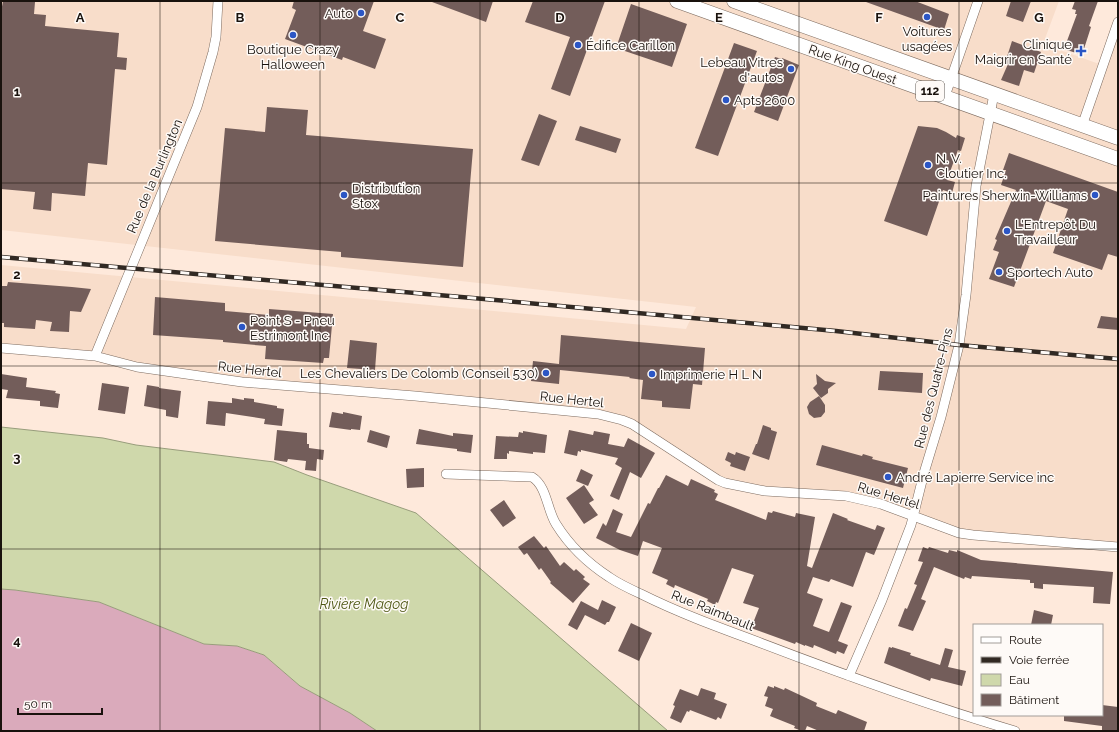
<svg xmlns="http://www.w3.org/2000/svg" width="1119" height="732" viewBox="0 0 1119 732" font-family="Raleway,sans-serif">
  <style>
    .built { fill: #f8ddca }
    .forest { fill: #daaabb }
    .water { fill: #cfd8ab; stroke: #989d7c }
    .building { fill: #735d5a }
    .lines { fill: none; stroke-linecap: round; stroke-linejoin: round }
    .minor-casing { stroke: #7e6c60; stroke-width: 10 }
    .primary-casing { stroke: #7e6c60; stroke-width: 15 }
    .minor { stroke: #fff; stroke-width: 9 }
    .primary { stroke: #fff; stroke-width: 14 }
    .rail-casing { stroke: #312923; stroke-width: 4.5 }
    .rail { stroke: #fefaf7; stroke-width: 3; stroke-dasharray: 9; stroke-linecap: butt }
    .grid { fill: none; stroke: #19120d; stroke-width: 1; stroke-opacity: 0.55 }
    .poi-dot { fill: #2b56c5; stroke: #fefaf7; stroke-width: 1.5 }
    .labels { text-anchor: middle; stroke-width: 3; stroke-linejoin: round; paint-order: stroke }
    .shield { fill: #fefaf7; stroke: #5e5853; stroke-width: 1 }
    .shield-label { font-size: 12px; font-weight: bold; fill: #19120d }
    .poi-label { font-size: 13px; fill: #19120d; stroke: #fefaf7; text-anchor: start }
    .street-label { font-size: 13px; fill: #19120d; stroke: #fefaf7 }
    .water-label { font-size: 14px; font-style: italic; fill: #4f5814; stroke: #fefaf7 }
    .grid-label { font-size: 13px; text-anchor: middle; font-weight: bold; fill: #19120d; stroke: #fefaf7; stroke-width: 3; stroke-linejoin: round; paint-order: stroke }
  </style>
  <rect width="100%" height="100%" fill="#fee9db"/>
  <path class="built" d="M1,1H973L977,3L978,1H1059L1043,44L1102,65L1118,22V547L973,535L881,504L726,483L622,420L242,382L117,362L1,348V265L686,329L696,307L1,230Z"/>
  <path class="forest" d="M1,589L15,590L99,602L204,644L237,646L264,655L300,686L350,713L377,731H1Z"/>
  <path class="water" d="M1,427L103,438L136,445L274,462L307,475L416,513L668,731H377L350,713L300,686L264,655L237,646L204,644L99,602L15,590L1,589Z"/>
  <path class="building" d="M3,1L35,2L34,14L46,15L45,26L119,33L117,57L127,58L126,70L115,69L107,165L88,163L85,196L52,193L51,211L33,209L35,192L1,189V12Z
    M294,1H374L363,31L386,39L375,69L343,57L342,60L285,39L296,10L292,8Z
    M432,1H493L486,22L432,2Z
    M533,1H605L570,96L551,89L570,37L525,22Z
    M866,1H915L949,14L944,30L866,2Z
    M1011,1H1031L1023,22L1006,16Z
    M1075,1H1098L1089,26L1091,27L1082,55L1064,49L1077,14H1075L1076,10L1072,9Z
    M631,4L687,24L672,67L616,48Z
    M1012,41L1041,52L1034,73L1024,70L1019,86L1001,80L1008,64L1005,63Z
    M734,43L757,51L718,156L695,148Z
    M775,57L782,59V58L799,65L778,121L754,112Z
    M267,107L308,110L306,135L473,149L463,267L341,257V252L215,241L225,128L265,132Z
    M539,114L557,121L539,166L521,160Z
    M580,126L621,139L616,153L575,140Z
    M918,126L937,128L946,132L956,138L957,135L965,138L961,151L958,150L947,180L955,182L952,193L943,190L927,236L884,221Z
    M1009,153L1118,192V257L1108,254L1102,270L1053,253L1068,209L1046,201L1014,287L989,279L999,252L993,250L997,240L995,239L1016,190L1001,185L1006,170H1003Z
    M8,282L72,287L91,289L81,312L70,311L69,332L50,331L52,322L36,320L35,329L4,327V323H1V286H7Z
    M155,297L225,303V311L269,315V309L333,314L329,358H324L323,363L265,359L266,346L223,342V340L153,335Z
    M1101,316L1118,318V330L1097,328Z
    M561,335L705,348L702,385L693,384L690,409L662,407V401L641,399L643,380L629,378L630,377L560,370L559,384L531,381L533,361L559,364Z
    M350,340L377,343L375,370L347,368Z
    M880,371L923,373L922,393L878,390Z
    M1,374L27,378L26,387L56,391L55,393L60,394L58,408L40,406V401L6,398L8,390L1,389Z
    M816,374L825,381L836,383L828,389V393L821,398L813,388L817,384Z
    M102,383L129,387L125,414L98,410Z
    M147,385L159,387V388L181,391L178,418L166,416V410L144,406Z
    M819,396L825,405V412L821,417L814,418L809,414L807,407L810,402Z
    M232,398L244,400V398L254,399V402L277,406V408L284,409L282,426L264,424L265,419L226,413L225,426L206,424L208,401L232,403Z
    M332,412L343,414V412L362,416L360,430L351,429V430L329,427Z
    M763,425L771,428V430L777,432L769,460L752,454L756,444H757Z
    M419,429L453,436V433L473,435L471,453L457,451V449L416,444Z
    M277,430L307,433V444H309V448L324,450L323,460L317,459L316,471L305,470L306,461L288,459L287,462L274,460Z
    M370,430L390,436L387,448L367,442Z
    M569,430L593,435L594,431L610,434L608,444L624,447L628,438L655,453L641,478L630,472L619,500L610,496L622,468L615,464L618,458L581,450V452L578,451L577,456L564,453Z
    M523,431L547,435L545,453L533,452V454L509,451V454L507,453V459H494L496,436L518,437L519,432L523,433Z
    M822,445L862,456L863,454L873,457L872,459L908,468L903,488L816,465Z
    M728,452L735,455L736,452L750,457L745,471L730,466L731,463L725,460Z
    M424,468V487L407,488L406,469Z
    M581,469L593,475L588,486L576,481Z
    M666,475L688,486L691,479L715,490L714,492L718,494L715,500L766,520L768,512L772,513L773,511L795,517L796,513L815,517L807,566L812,568L833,513L848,519L847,520L875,530L877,525L885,528L874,555L866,552L853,587L831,579L829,582L813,577L807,593L823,599L813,626L829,632L841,602L852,606L838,641L848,645L844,654L837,651L836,654L814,645L813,648L805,645V646L796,642L795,644L751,628L759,608L743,603L754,575L732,568L718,603L716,602L715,605L707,601L708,599L675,585L674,588L666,584L668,580L652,573L662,548L643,541L638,556L620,550L596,538L603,523L606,526L613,509L623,514L616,532L631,537L648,503L650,504L658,488H659Z
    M584,485L594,500L589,503L598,515L584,524L566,498Z
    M504,500L516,518L503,527L490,510Z
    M534,536L544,548L546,546L560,566L564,562L574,571L576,569L585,577L583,579L590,584L573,603L550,583L551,582L541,568L539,570L527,553L524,555L518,547Z
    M923,547L928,549L929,547L948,553L949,550L957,552V550L981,560L1113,572L1110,604L1093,603L1094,587L1043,584V589L1034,588V583H1030V580L972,576L971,579L965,577L964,579L934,567L921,599L926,601L913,631L898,626L905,608L907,609L917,585L914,584L923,562L918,561Z
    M602,600L616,607L609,622H607L605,625L585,615L577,630L568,625L581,601L598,610Z
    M1034,610L1053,615L1051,625H1031Z
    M631,623L652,633L639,661L618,651Z
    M889,647L892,648V647L911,653L910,655L940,665L945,648L953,650L948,667L966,671L962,686L931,678L930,681L884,663Z
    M768,686L774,688V686L784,690L785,688L817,703L816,706L836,714L838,710L867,722L864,731H819L807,726L805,731H802L794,728L795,726L770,716L773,709L765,706L768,697L764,696Z
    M701,688L716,693L714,699L727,704L721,719L718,717L716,720L690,710L689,712L687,711L681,723L670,718L675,706L673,705L680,689L698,696Z
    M1102,705L1118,707V731L1102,730V726L1064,721V715H1102Z"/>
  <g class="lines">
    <defs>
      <path id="minor" d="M945,96L978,1
        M1082,126L1118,22
        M1,348L95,356L137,367L242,382L415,396L598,414L622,420L632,424L718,480L725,483L765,491L846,496L881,504L959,533L973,535L1118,547
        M95,356L197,107L213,52L216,37L218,1
        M446,474L532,477C547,486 547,510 556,524C569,545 589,564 609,577C619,584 630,589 641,594C677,612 715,626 753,640C839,673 927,705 1015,731
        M849,676L882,600L911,525L924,473L941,417L959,345L966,295L976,186L994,94"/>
      <path id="primary" d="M677,1L1118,159
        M734,1L1118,138"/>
    </defs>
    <use href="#minor" class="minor-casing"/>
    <use href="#primary" class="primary-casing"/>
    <use href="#minor" class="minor"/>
    <use href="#primary" class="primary"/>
    <defs>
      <path id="rail" d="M1,257L484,299L836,331L959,345L1118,359"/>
    </defs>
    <use href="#rail" class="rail-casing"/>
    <use href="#rail" class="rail"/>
  </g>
  <path class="grid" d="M160,1V731M320,1V731M480,1V731M639,1V731M799,1V731M959,1V731M1,183H1118M1,366H1118M1,549H1118"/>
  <g class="poi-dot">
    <circle cx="361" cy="13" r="4"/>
    <circle cx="927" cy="17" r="4"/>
    <circle cx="293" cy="35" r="4"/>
    <circle cx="578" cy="45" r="4"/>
    <path d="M1079 45h4v4h4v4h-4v4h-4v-4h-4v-4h4z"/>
    <circle cx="791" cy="69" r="4"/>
    <circle cx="726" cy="100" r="4"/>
    <circle cx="928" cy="165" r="4"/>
    <circle cx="344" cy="195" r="4"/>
    <circle cx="1095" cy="195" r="4"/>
    <circle cx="1007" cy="231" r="4"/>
    <circle cx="999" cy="272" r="4"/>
    <circle cx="242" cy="327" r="4"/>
    <circle cx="546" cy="373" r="4"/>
    <circle cx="652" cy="374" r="4"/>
    <circle cx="888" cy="477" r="4"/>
  </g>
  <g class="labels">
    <rect class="shield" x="916" y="81" width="28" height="20" rx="3"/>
    <g class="shield-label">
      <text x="930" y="95">112</text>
    </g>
    <g class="poi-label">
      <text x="353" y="18" text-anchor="end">Auto</text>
      <text x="927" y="36" text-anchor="middle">Voitures<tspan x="927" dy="15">usagées</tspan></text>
      <text x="1072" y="49" text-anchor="end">Clinique<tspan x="1072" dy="15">Maigrir en Santé</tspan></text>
      <text x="586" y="50">Édifice Carillon</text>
      <text x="293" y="54" text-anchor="middle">Boutique Crazy<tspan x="293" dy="15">Halloween</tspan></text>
      <text x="783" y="67" text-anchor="end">Lebeau Vitres<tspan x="783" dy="15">d'autos</tspan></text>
      <text x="734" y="105">Apts 2600</text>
      <text x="936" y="163">N. V.<tspan x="936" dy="15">Cloutier Inc.</tspan></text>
      <text x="352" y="193">Distribution<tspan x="352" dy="15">Stox</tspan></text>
      <text x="1087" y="200" text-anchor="end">Paintures Sherwin-Williams</text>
      <text x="1015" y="229">L'Entrepôt Du<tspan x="1015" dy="15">Travailleur</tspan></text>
      <text x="1007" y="277">Sportech Auto</text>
      <text x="250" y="325">Point S - Pneu<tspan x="250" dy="15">Estrimont Inc</tspan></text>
      <text x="538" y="378" text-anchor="end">Les Chevaliers De Colomb (Conseil 530)</text>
      <text x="660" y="379">Imprimerie H L N</text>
      <text x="896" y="482">André Lapierre Service inc</text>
    </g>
    <g class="street-label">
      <text transform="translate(853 64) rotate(20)" y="5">Rue King Ouest</text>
      <text transform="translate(154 176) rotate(-67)" y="5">Rue de la Burlington</text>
      <text transform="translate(250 369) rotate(6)" y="5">Rue Hertel</text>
      <text transform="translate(933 388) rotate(-76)" y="5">Rue des Quatre-Pins</text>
      <text transform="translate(572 399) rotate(6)" y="5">Rue Hertel</text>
      <text transform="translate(889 495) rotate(17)" y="5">Rue Hertel</text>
      <text transform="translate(713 610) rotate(22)" y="5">Rue Raimbault</text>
    </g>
    <g class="water-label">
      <text x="364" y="609">Rivière Magog</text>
    </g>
  </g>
  <g class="grid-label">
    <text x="80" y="22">A</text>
    <text x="240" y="22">B</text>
    <text x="400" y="22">C</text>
    <text x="560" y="22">D</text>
    <text x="719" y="22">E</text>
    <text x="879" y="22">F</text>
    <text x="1039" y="22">G</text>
    <text x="17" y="96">1</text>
    <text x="17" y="279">2</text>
    <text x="17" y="462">3</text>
    <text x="17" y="645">4</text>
  </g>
  <rect width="1119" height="732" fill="none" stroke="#19120d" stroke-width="4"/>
  <rect x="973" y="624" width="130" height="92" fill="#fefaf7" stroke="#a29d99"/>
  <rect x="981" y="637" width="20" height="6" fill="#ffffff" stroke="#a29d99"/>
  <text x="1009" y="644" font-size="12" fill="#19120d">Route</text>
  <rect x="981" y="657" width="20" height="6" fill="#312923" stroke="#a29d99"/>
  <text x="1009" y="664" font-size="12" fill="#19120d">Voie ferrée</text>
  <rect x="981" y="674" width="20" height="12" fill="#cfd8ab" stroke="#a29d99"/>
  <text x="1009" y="684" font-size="12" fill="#19120d">Eau</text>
  <rect x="981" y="694" width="20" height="12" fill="#735d5a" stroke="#a29d99"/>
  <text x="1009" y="704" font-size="12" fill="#19120d">Bâtiment</text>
  <path d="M18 708v6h84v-6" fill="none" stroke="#19120d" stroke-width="2"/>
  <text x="24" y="708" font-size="12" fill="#19120d" stroke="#fefaf7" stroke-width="3" paint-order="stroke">50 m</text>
</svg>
